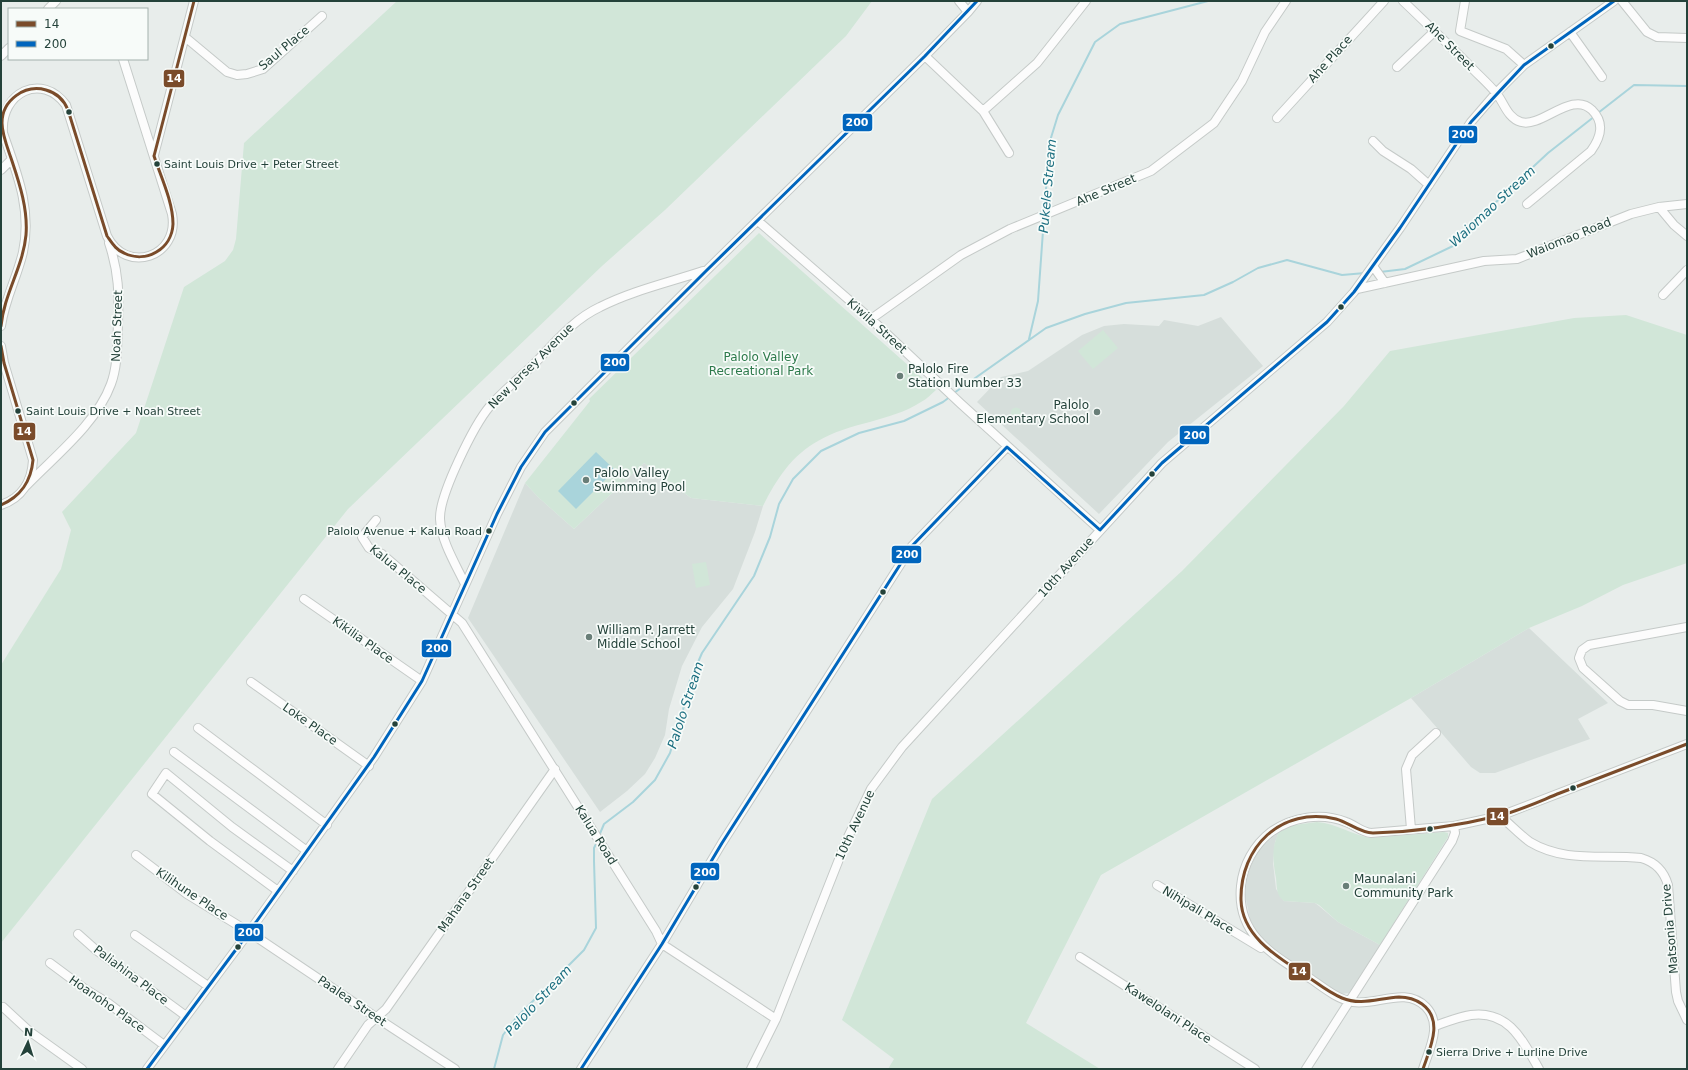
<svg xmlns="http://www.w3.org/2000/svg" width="1688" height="1070" viewBox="0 0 1688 1070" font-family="'DejaVu Sans',sans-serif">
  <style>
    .built { fill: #d6dedb }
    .green { fill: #d1e6d8 }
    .water { fill: #a9d4db }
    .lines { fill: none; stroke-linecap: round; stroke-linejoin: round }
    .stream { stroke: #a9d4db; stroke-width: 2 }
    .minor-casing { stroke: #c5cac8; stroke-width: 10 }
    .minor { stroke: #fcfcfc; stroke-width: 8 }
    .bus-1-casing { stroke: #f7fbf9; stroke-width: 6 }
    .bus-2-casing { stroke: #f7fbf9; stroke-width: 6 }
    .bus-1 { stroke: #7a4b2a; stroke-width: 3 }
    .bus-2 { stroke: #0065bd; stroke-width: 3 }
    .bus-dot { fill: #24423a; stroke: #f7fbf9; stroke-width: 1.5 }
    .poi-dot { fill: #697e78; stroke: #f7fbf9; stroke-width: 1.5 }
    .labels { text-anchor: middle; stroke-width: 3.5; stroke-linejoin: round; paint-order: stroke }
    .bus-label { font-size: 11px; fill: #24423a; stroke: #f7fbf9; text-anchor: start }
    .street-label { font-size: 12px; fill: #24423a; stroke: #f7fbf9 }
    .park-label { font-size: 12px; fill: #2d7a4b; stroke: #f7fbf9 }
    .poi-label { font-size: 12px; fill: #24423a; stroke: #f7fbf9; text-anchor: start }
    .water-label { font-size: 13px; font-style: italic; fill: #1c6f80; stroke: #f7fbf9 }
    .line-badge { stroke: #f7fbf9; stroke-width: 1.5 }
    .badge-label { font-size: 11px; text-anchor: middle; font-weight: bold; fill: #fff }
  </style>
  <rect width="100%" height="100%" fill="#e8edeb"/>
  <path class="built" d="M1221,317L1263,366L1168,442L1099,514L977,402L1001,377L1028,371L1082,335L1104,326L1124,324L1159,326L1164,320L1198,326Z
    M644,463L691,498L763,506L755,532L733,589L702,627L682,666L669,709L665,735L655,758L645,774L627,791L600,812L468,618L525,483L538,497L574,529Z
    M1529,628L1608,703L1578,719L1590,739L1495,773H1480L1471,767L1411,698Z
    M1279,832L1275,842L1273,863L1276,889L1284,901L1315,903L1319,906L1338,922L1380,945L1349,993L1341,994L1275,951L1257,933L1250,919L1245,895L1248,871L1260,848Z"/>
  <path class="green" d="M397,1H872L846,36L665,210L602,266L348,509L1,943V665L61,569L71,530L62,512L136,433L184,287L225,261L233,250L236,239L244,143Z
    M759,233L936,390C931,394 927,399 921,402C890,422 850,422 818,441C792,455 776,480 763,506L691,498L644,463L574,529L538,497L525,483L590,401L589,399Z
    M1626,315L1687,335V563L1623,585L1582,606L1529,628L1411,698L1101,875L1026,1023L1100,1069H888L894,1059L842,1020L932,799L1182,571L1344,406L1390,351L1574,318Z
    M1103,330L1118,348L1093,369L1078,351Z
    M1010.5 413a5.5 5.5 0 1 1 11 0a5.5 5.5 0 1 1-11 0Z
    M706,562L710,585L696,588L692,564Z
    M1317,822C1338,824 1350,834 1370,838L1444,832L1448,833V837L1380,945L1338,922L1319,905L1315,903L1284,901C1276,895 1277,887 1276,878C1273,862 1271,847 1279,832L1294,825Z"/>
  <path class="water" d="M596,452L615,470L576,509L558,491Z"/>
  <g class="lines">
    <path class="stream" d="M1598,113L1634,85L1687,86
      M1044,213L1050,141L1058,115L1095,42L1120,24L1208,1
      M1380,272L1405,269L1455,245L1502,196L1548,153L1595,116
      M1029,339L1038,301L1044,217
      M954,393L1046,328L1085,314L1126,303L1204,295L1233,282L1258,268L1287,260L1342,275L1365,273
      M599,836L604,824L633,802L655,780L670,753L683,710L689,683L702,653L754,576L770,537L779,504L793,479L821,451L859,433L904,421L943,402L951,396
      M494,1069L503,1035L516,1018L584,950L596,928L594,861V848L597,842"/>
    <defs>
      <path id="minor" d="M959,1L968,12
        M1403,1C1425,22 1447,43 1468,64C1477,74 1488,83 1496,93C1504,102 1507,118 1521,122C1542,128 1572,90 1592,110C1605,123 1601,137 1591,151L1527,204
        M1465,1L1460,31L1506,49L1524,65
        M1622,1L1647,32L1657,37L1687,38
        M48,9L56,1
        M1570,32L1602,77
        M185,37L227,72L237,75L247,74L263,69L322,16
        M1,56L9,48
        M925,56L983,111L1037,63L1086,1
        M1397,67L1435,31
        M983,111L1009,153
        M1277,118L1384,1
        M1373,141L1383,151L1411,169L1429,185
        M154,155L194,1
        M1,170L12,159
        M1659,207L1674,225L1687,236
        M758,221L871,319L960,403L1100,530
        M1373,266L1385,283
        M1357,289L1484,261L1517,259L1631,214L1659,207L1687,204
        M1663,295L1687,270
        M871,319L961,255L1010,229L1151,171L1214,123L1242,81L1265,32L1286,1
        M1,326C5,298 17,278 23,252C32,209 17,173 3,133C0,92 42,72 66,105L107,236C126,275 180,257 172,214L123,59
        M1,346L4,363L33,460C32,481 22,498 1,505
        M26,486C54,457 97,423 111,384C118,365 117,344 118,324C119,293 119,273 109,243
        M376,520L362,537L369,548L382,554L462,623L656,931L662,944L776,1019
        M465,584C456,565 441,541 440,519C439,495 474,425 490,406C502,392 518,379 532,366C553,345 572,320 600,307C631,291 670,282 703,271
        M304,599L422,681
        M1687,627L1589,645L1582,650L1579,658L1583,668L1620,701L1628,705H1653L1687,711
        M251,682L369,766
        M198,728L327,825
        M174,752L307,851
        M1500,816C1510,824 1520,835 1530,842C1565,863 1603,854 1641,858C1655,862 1664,871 1668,885L1676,992L1678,1001L1687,1020
        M1411,829L1406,769L1412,755L1436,733
        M136,855L187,894L249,932L377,1018L455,1069
        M1157,885L1261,948
        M278,891L210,841L152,794L166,773L232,827L293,871
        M78,934L96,950L186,1016
        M135,935L208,986
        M1080,957L1255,1069
        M50,963L85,989L108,1003L164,1045
        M3,1007L29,1031L82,1069
        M1435,1026C1446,1022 1458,1017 1471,1015C1509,1010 1523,1041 1539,1069
        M147,1069L249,932L374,757L422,681L497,514L521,467L545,432L706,271L925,56L968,12L977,1
        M338,1069L368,1025L386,1009L555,769
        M581,1069L662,944L722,843L912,546L1007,447
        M751,1069L776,1019L847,839L871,789L902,747L1162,463L1327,322L1354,292L1400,228L1471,122L1496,93L1524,65L1614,1
        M1306,1069L1452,841L1455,833L1454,826
        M1423,1069C1429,1049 1443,1025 1426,1007C1405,986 1377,1006 1353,1002C1337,999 1324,988 1311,979C1275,956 1236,936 1241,886C1243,865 1254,845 1271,832C1292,817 1321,812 1346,822C1355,825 1361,832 1371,833L1454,826L1500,816L1687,744"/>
    </defs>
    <use href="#minor" class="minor-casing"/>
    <use href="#minor" class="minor"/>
    <defs>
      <path id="bus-1" d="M154,156L194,1
        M1,326C4,294 23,267 26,235C28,210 20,185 12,161C8,149 2,135 2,123C2,100 25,84 46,90C57,93 64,100 68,110L107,236C112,243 116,250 124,253C146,264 172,249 173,224C173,202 161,177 154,156
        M1,346L4,363L33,460C31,482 21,496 1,505
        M1423,1069C1430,1048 1444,1020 1422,1004C1415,999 1407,997 1399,997C1379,998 1361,1006 1342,998C1330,993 1321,986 1311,979C1283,960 1242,939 1241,900C1240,847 1281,806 1336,819C1348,822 1360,833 1373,833C1415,832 1457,826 1498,816C1519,811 1540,801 1560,793C1602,777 1645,760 1687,744"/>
      <path id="bus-2" d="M147,1069L249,932L374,757L422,681L497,514L521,467L545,432L706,271L925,56L977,1
        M581,1069L662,944L722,843L912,546L1007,447L1100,530L1162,463L1327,322L1354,292L1400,228L1471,122L1524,65L1614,1"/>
    </defs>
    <use href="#bus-1" class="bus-1-casing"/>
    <use href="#bus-2" class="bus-2-casing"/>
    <use href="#bus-1" class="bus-1"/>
    <use href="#bus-2" class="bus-2"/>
  </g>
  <g class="bus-dot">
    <circle cx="1551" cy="46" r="3.5"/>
    <circle cx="69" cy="112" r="3.5"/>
    <circle cx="157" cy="164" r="3.5"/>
    <circle cx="1341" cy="307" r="3.5"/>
    <circle cx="574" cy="403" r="3.5"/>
    <circle cx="18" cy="411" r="3.5"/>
    <circle cx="1152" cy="474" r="3.5"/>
    <circle cx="489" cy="531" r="3.5"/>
    <circle cx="883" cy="592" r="3.5"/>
    <circle cx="395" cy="724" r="3.5"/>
    <circle cx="1573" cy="788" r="3.5"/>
    <circle cx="1430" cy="829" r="3.5"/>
    <circle cx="696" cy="887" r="3.5"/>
    <circle cx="238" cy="947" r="3.5"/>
    <circle cx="1429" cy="1052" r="3.5"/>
  </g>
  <g class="poi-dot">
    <circle cx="900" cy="376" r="4"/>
    <circle cx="1097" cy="412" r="4"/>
    <circle cx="586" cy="480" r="4"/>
    <circle cx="589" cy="637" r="4"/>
    <circle cx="1346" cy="886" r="4"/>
  </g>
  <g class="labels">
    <g class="bus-label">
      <text x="164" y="168">Saint Louis Drive + Peter Street</text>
      <text x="26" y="415">Saint Louis Drive + Noah Street</text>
      <text x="482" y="535" text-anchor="end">Palolo Avenue + Kalua Road</text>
      <text x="1436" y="1056">Sierra Drive + Lurline Drive</text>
    </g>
    <g class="street-label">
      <text transform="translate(1450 46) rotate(45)" y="4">Ahe Street</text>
      <text transform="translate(284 48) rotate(-40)" y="4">Saul Place</text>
      <text transform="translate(1330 59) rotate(-48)" y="4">Ahe Place</text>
      <text transform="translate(1106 190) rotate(-23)" y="4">Ahe Street</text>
      <text transform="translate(1569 238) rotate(-22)" y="4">Waiomao Road</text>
      <text transform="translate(117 326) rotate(-88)" y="4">Noah Street</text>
      <text transform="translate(877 326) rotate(42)" y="4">Kiwila Street</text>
      <text transform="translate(531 366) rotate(-45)" y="4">New Jersey Avenue</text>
      <text transform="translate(1066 567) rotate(-48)" y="4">10th Avenue</text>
      <text transform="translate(398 569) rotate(39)" y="4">Kalua Place</text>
      <text transform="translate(363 640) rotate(35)" y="4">Kikilia Place</text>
      <text transform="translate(310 724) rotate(35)" y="4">Loke Place</text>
      <text transform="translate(855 825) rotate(-65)" y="4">10th Avenue</text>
      <text transform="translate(596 835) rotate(58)" y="4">Kalua Road</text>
      <text transform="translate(192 894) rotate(34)" y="4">Kilihune Place</text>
      <text transform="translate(466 895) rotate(-55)" y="4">Mahana Street</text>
      <text transform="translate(1198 910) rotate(31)" y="4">Nihipali Place</text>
      <text transform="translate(1670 929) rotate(-95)" y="4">Matsonia Drive</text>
      <text transform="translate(131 975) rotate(37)" y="4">Paliahina Place</text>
      <text transform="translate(352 1001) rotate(34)" y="4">Paalea Street</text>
      <text transform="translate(107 1004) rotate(35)" y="4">Hoanoho Place</text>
      <text transform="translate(1168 1013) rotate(33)" y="4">Kawelolani Place</text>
    </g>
    <g class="park-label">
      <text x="761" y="361">Palolo Valley<tspan x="761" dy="14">Recreational Park</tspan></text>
    </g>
    <g class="poi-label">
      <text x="908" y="373">Palolo Fire<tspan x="908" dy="14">Station Number 33</tspan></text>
      <text x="1089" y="409" text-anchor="end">Palolo<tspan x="1089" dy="14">Elementary School</tspan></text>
      <text x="594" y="477">Palolo Valley<tspan x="594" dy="14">Swimming Pool</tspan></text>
      <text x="597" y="634">William P. Jarrett<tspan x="597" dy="14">Middle School</tspan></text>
      <text x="1354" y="883">Maunalani<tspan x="1354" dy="14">Community Park</tspan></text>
    </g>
    <g class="water-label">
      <text transform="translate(1047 186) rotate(-85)" y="5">Pukele Stream</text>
      <text transform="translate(1492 206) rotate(-43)" y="5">Waiomao Stream</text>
      <text transform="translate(685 705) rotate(-72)" y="5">Palolo Stream</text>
      <text transform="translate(538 1000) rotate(-47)" y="5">Palolo Stream</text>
    </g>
  </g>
  <g class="line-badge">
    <rect x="163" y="69" width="22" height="19" rx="4" fill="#7a4b2a"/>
    <rect x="842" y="113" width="31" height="19" rx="4" fill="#0065bd"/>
    <rect x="1448" y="125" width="30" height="19" rx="4" fill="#0065bd"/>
    <rect x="600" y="353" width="30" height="19" rx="4" fill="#0065bd"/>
    <rect x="13" y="422" width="23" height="19" rx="4" fill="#7a4b2a"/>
    <rect x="1179" y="425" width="31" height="20" rx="4" fill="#0065bd"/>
    <rect x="891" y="545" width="31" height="19" rx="4" fill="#0065bd"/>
    <rect x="421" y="639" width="31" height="19" rx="4" fill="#0065bd"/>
    <rect x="1486" y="807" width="23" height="19" rx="4" fill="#7a4b2a"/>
    <rect x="690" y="862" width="30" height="19" rx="4" fill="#0065bd"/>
    <rect x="234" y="923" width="30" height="19" rx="4" fill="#0065bd"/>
    <rect x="1288" y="962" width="23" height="19" rx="4" fill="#7a4b2a"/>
  </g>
  <g class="badge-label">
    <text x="174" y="82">14</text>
    <text x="857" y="126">200</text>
    <text x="1463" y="138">200</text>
    <text x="615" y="366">200</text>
    <text x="24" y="435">14</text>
    <text x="1195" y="439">200</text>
    <text x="907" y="558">200</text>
    <text x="437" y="652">200</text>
    <text x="1497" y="820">14</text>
    <text x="705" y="876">200</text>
    <text x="249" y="936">200</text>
    <text x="1299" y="975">14</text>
  </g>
  <rect width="1688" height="1070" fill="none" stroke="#24423a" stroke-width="4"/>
  <rect x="8" y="8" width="140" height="52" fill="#f7fbf9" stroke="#a3b1ad"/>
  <rect x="16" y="21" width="20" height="6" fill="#7a4b2a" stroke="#a3b1ad"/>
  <text x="44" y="28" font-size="12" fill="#24423a">14</text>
  <rect x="16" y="41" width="20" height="6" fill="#0065bd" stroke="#a3b1ad"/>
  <text x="44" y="48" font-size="12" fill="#24423a">200</text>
  <g transform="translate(28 1042) rotate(4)" stroke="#f7fbf9" stroke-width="3" paint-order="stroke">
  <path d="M0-3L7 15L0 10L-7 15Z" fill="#24423a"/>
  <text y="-6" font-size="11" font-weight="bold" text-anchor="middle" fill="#24423a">N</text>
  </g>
</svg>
